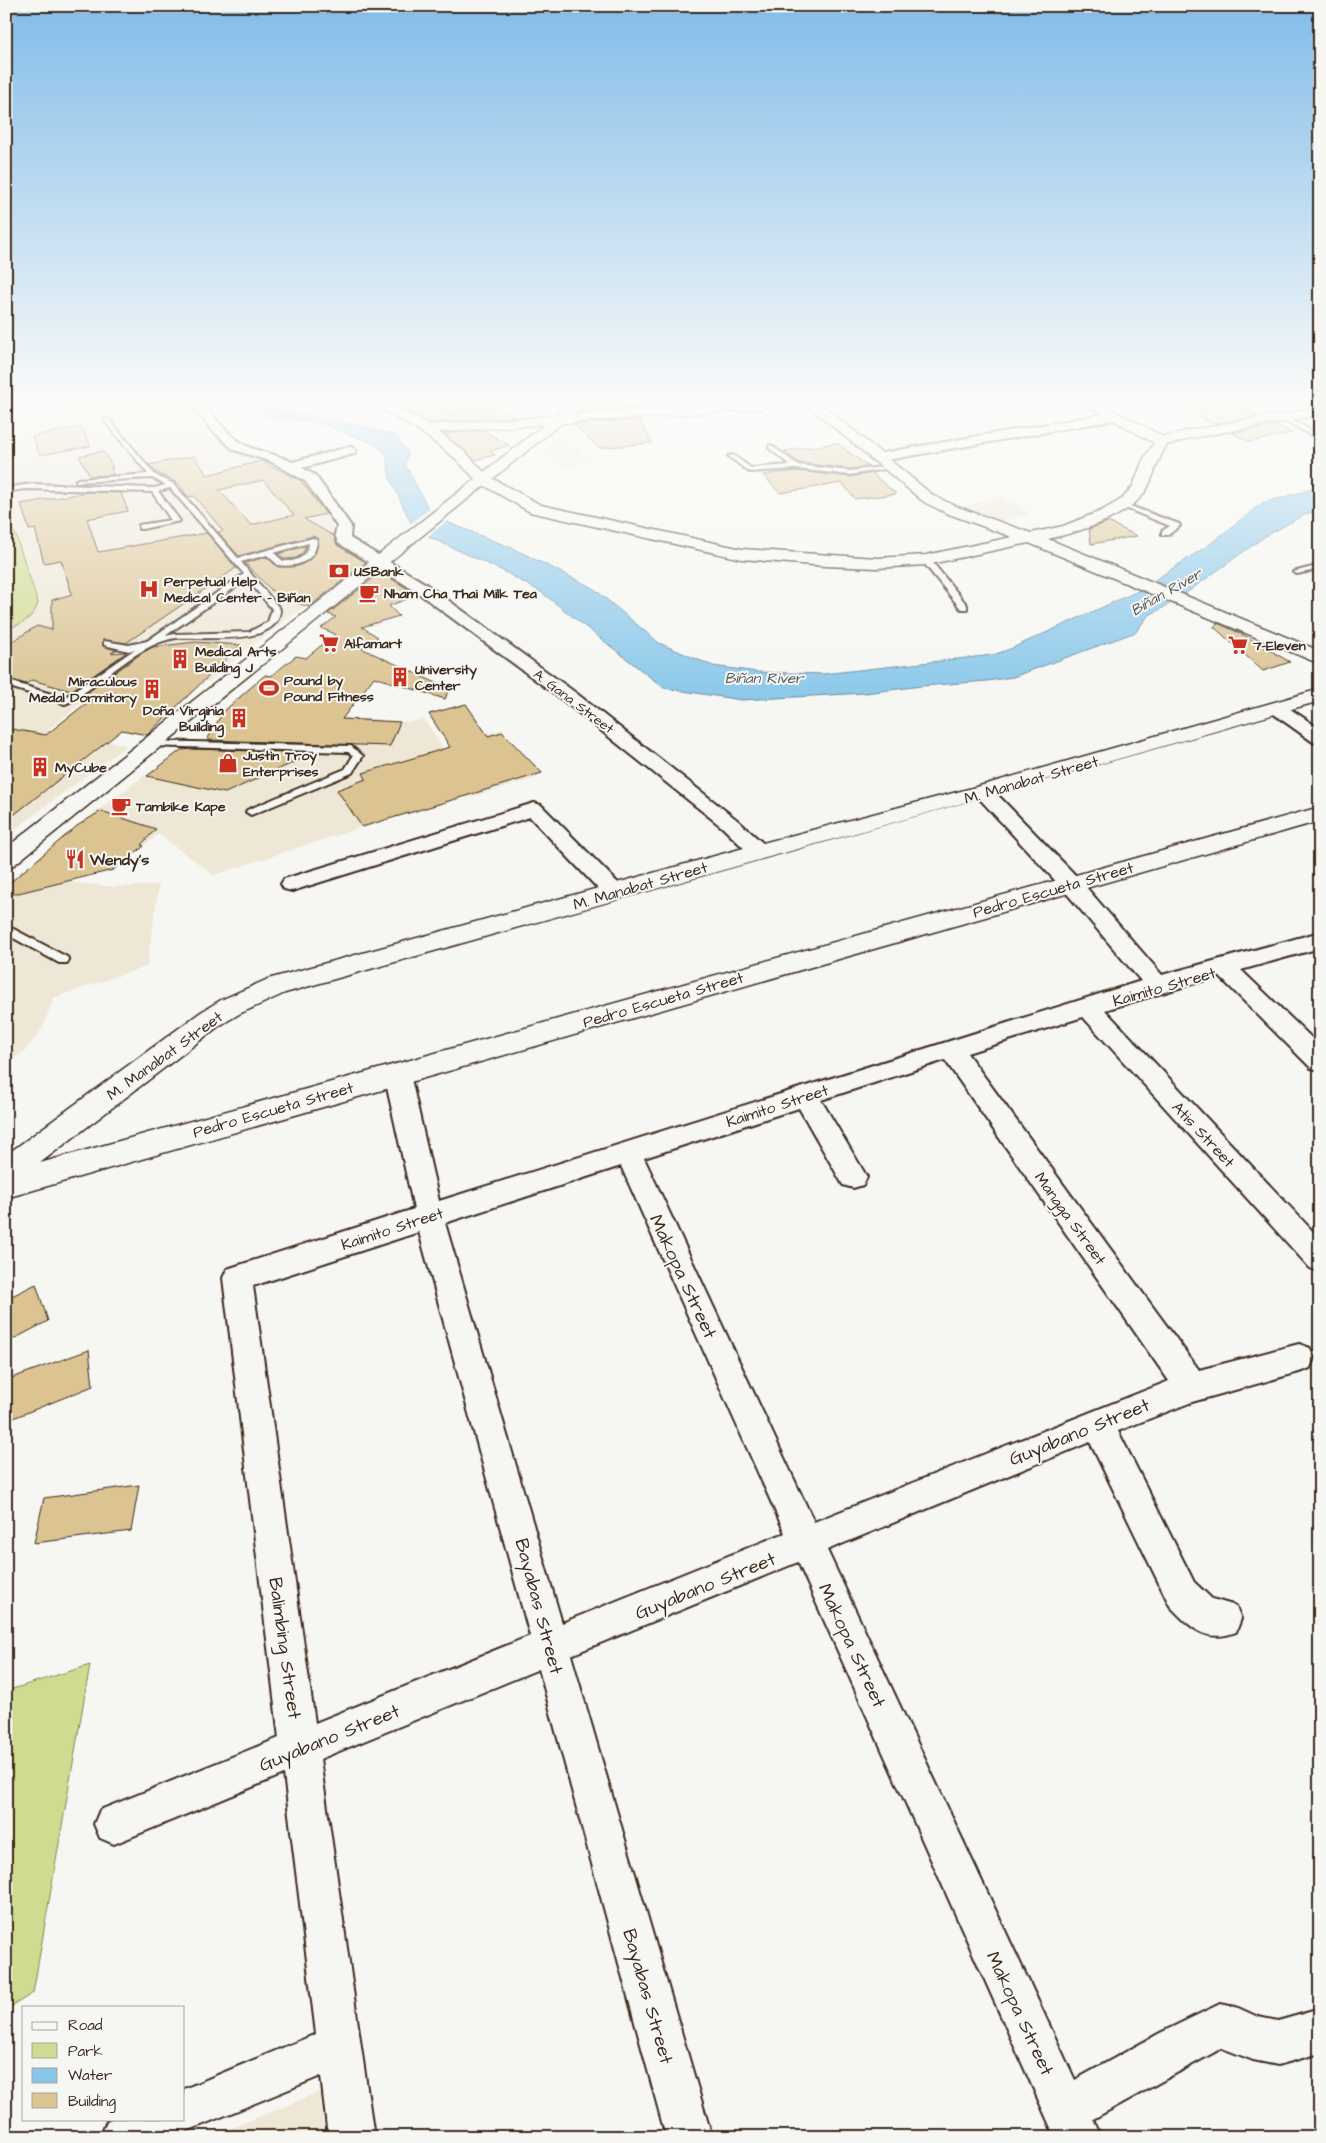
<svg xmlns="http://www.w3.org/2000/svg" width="1326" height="2143" viewBox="0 0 1326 2143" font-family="'Architects Daughter',sans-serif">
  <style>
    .built { fill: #eee7d5 }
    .green { fill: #cfdc8f; stroke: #858356 }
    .water { fill: #89c7ea; stroke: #6a8898 }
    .pier { fill: #f6f6f2 }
    .building { fill: #dbc392; stroke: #3b2a1e; fill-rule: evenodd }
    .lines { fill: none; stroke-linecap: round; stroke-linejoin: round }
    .lane-casing { stroke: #3b2a1e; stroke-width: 4 }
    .street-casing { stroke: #3b2a1e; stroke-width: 4 }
    .secondary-casing { stroke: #3b2a1e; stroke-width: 3 }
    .highway-casing { stroke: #3b2a1e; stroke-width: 3 }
    .lane { fill: #f6f6f2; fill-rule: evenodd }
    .street { fill: #f6f6f2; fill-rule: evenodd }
    .secondary { fill: #f6f6f2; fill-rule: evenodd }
    .highway { fill: #f6f6f2; fill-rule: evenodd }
    .labels { text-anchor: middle; stroke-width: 4; stroke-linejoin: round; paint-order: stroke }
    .far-poi-label { font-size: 14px; font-weight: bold; fill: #3b2a1e; stroke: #f6f6f2; text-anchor: start }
    .far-street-label { font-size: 14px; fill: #3b2a1e; stroke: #f6f6f2 }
    .far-water-label { font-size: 15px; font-style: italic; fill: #52595b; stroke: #f6f6f2 }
    .street-label { font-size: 16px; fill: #3b2a1e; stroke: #f6f6f2 }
    .poi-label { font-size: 16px; font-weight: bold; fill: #3b2a1e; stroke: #f6f6f2; text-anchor: start }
    .near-street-label { font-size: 19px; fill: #3b2a1e; stroke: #f6f6f2 }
  </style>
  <rect width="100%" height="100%" fill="#f6f6f2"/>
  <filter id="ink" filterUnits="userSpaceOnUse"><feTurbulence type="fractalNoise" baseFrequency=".02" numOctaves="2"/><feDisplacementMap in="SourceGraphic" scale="10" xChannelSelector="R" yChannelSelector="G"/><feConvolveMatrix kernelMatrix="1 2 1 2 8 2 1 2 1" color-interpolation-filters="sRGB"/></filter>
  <g filter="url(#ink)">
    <path class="built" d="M93,405H193L211,429L270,458L296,475L326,514L334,529V535L372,556L247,649L209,682L125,668L48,730L127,745L6,836V437Z
      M560,434L593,461L565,469L543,450Z
      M1000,496L1030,513L1001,522L963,507Z
      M265,712L411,722L424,719L443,748L503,729L537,778L362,827L214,875L158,834L144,846L77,826L145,775L225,793L320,751L246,748Z
      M67,882L115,887L159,885L147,966L53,998L43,1028L24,1052L6,1063V896Z
      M319,2092L325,2137H210Z"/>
    <path class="green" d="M6,526L15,533L38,603C34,618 21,625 6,629Z
      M90,1665L33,1993L6,2010V1691Z"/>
    <path class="water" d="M247,405H274L283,411L370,428L396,436L408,453L405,464L427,506L442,520L512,548L593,588L659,643L713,666L758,672L823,674L993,655L1010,649L1138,591L1210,544L1262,503L1320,487V510L1304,515L1264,537L1175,601L1148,616L1136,632L1013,677L987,681L922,686L865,693L741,700L664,688L541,592L501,570L429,537L412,525L390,478L386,454L375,444L316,422L272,418Z"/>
    <path class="pier" d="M431,507L448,520L426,538L409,525Z"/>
    <path class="building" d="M394,405H440L450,412L500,405L515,417L428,423Z
      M586,405H635L636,408L578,412Z
      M1179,405H1239L1259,416L1213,424Z
      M640,420L652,443L599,448L573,424Z
      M1276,425L1292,433L1249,442L1232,433Z
      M81,427L91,446L40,455L32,436Z
      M484,431L509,445L490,451L495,455L475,460L444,434Z
      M837,443L869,467L850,469L799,463L784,451Z
      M103,451L113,468H111L113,475L90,476L79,456Z
      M194,456L207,475L261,461L300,480L326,514L304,519L334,536L337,545L366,562L309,607L276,595L245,563L266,557L278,567L299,566L315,554L319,539L313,536L239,556L218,532L223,531L194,496L188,497L178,483L154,471L149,465ZM263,480L294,515L251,525L219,490Z
      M796,471L850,477L872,473L896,494L855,499L842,483L780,493L763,475Z
      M88,492L121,493L128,511L87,519L98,552L207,533L236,568L126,643L103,640V646L116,650L111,653L127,652L71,691L32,680L26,684L6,678V645L37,626L52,630V600L72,594L61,560L44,563L35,529L29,530L21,504Z
      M1108,522L1137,536L1091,544L1089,529Z
      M306,546L302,554L296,558L284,559L278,554Z
      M381,572L417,595L389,606L399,616L362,627L378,637L361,648L449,689L445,699L374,677L342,719L400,722L390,746L207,740L223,712L265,675L271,676L296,656L306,658L335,634L321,628L336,617L328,614Z
      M1217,623L1242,634L1290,662L1263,671L1214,627Z
      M195,642L241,645L147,735L122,730L6,821V728L46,735L94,697L85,694L142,653L153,647Z
      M466,704L488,736L502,732L542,773L362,827L337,790L366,779L363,773L450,747L429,714Z
      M181,750L193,749L315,753L225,793L147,776Z
      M101,811L156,829L141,845L144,846L113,870L6,896V886L77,826Z
      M36,1284L48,1321L6,1343V1299Z
      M89,1350L93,1386L6,1421V1380Z
      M139,1485L131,1531L34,1543L44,1498Z"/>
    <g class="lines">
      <defs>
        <path id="lane" d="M1284,416L1320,435V440L1282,419Z
          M105,419H109L155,475L174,484L238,558L313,538L317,540C316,561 297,568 278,565L267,555L241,562L280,609C280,648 201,636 176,638C145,642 113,672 88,690C81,694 73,701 65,704L6,686V680L64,698L135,649L129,651L104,645V641L129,645L147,641L244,574L170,488L158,491L180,521L142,529H139V525L171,520L152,492L25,489L6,492V488L31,484L154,488L166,485L152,478L76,482V480L78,479L148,474L105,421ZM309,543C307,558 296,562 283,561L274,553ZM247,579L272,609L268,622L249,632L175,634L165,636Z
          M771,445L798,465L850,471L888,466L891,468L850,475L796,469L749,472L728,456L733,455L751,468L790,465L769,448V446Z
          M1122,503L1179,524L1180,526L1168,535H1162V531L1170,526L1120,506L1118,505Z
          M923,558H929L967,605V609H961L923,562Z
          M1320,565V569L1297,574L1293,572Z
          M152,741L351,746L363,756L352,773L251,815L246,812L247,810L345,769L353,756L348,752L149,746L147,744Z
          M6,925L67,957L69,960L67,963H59L6,934Z"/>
        <path id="street" d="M191,405H204C215,418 228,435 243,444C258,453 277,453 292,462L349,447L354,448L356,451L354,454L302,468L315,475L351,526L350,538L426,584L576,693L736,819L766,846L769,851L766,856L759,858L752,856L722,827L564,701L414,590L338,543L335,534L337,526L305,481L272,462L234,450L213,431Z
          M1116,412L1122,416L1120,419L876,462L869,458L876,454Z
          M1277,703L1283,704L1320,729V744L1313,742L1271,712L1268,708L1271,704Z
          M984,786L991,788L1079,879L1162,975L1320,932V948L1241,970L1320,1046V1070L1311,1068L1219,976L1105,1010L1320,1239V1272L1310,1268L1083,1017L967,1053L1199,1370L1299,1344L1310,1348L1314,1358L1310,1368L1299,1372L1192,1402L1118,1431L1194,1582L1212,1599L1236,1606L1241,1619L1236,1632C1206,1644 1189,1626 1170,1606L1090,1442L827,1550L1075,2080L1160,2033L1220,2004L1236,2007L1258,2017L1278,2021L1320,2009V2053L1278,2065L1253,2060L1222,2048L1093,2119L1101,2137H1055L798,1562L571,1655L712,2137H666L539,1669L320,1759L374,2137H328L321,2076L182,2133L177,2137H100L107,2121L111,2119H184V2089L316,2034L284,1774L114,1844L100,1838L94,1824L100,1810L279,1738L223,1278L227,1269L414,1209L384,1074L388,1067L397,1064L406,1067L410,1074L439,1201L1141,981L1063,889L977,796L974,792L977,788ZM945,1060L1169,1381L814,1522L644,1158L799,1108L843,1185L853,1188L863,1185L867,1177L821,1100ZM621,1166L785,1533L562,1623L445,1223ZM419,1232L530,1636L315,1723L253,1286Z
          M534,803L541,805L622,887L625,892L622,897L614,899L606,897L530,817L292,891L284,889L281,884L284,879Z"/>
        <path id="secondary" d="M373,405H390L428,425L705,405H769L762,409L439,432L466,453L488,476L541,505L742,549L877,558L926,555L1012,537L946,513L924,502L807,405H822L934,496L958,507L1031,533L1063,526L1101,511L1122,499L1133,486L1143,460L1154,443L1087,405H1104L1164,437L1190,430L1320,407V415L1192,438L1167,445C1158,459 1155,472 1148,487C1132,517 1079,532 1048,539L1320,651V664L1029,543L926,565L877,568L825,566L742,559L530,512L478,482L456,459L421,432Z
          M1320,689V701C976,801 630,895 285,993L239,1014L219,1026L40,1163L1320,807V821L6,1198V1155L201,1012L221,1000L268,979L751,846L976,787Z"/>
        <path id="highway" d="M569,405H584L14,865L6,867V848Z"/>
      </defs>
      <use href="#lane" class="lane-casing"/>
      <use href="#street" class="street-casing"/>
      <use href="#secondary" class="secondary-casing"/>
      <use href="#highway" class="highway-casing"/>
      <use href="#lane" class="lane"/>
      <use href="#street" class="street"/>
      <use href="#secondary" class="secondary"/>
      <use href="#highway" class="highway"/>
    </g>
  </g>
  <linearGradient id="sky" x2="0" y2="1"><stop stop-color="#82bce9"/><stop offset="0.57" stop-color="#fbfbf9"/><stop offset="1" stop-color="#fbfbf9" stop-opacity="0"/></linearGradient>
  <rect width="1326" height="705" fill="url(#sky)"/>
  <defs>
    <symbol id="bank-bare" viewBox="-9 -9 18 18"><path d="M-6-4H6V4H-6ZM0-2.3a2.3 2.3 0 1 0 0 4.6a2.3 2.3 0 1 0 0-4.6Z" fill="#c8321e" stroke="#f6f6f2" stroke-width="2.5" paint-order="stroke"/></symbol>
    <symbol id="hospital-bare" viewBox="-9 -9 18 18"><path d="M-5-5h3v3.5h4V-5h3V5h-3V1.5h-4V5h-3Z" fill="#c8321e" stroke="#f6f6f2" stroke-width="2.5" paint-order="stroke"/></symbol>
    <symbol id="cafe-bare" viewBox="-9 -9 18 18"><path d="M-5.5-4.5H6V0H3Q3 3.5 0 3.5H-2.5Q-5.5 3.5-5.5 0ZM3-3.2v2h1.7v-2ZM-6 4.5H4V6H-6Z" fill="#c8321e" stroke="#f6f6f2" stroke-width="2.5" paint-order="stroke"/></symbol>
    <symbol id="supermarket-bare" viewBox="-9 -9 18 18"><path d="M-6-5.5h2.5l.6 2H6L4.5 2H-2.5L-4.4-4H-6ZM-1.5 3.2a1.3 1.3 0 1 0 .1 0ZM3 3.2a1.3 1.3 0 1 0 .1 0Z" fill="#c8321e" stroke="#f6f6f2" stroke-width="2.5" paint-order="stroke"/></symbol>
    <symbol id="building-bare" viewBox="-9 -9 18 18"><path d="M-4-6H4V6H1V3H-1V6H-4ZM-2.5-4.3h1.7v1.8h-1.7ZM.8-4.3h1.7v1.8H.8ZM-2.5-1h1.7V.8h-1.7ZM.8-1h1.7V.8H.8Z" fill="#c8321e" stroke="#f6f6f2" stroke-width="2.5" paint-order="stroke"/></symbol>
    <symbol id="stadium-bare" viewBox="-9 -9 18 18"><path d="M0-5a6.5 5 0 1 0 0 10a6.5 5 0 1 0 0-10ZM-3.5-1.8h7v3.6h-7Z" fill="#c8321e" stroke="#f6f6f2" stroke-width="2.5" paint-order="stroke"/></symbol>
    <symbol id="shop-bare" viewBox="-9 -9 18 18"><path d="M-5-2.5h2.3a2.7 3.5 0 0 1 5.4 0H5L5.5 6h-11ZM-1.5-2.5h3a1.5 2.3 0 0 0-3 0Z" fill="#c8321e" stroke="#f6f6f2" stroke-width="2.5" paint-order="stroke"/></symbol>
    <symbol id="restaurant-bare" viewBox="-9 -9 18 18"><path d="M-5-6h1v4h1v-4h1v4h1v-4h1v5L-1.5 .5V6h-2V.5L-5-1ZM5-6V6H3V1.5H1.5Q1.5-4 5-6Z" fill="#c8321e" stroke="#f6f6f2" stroke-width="2.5" paint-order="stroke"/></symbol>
  </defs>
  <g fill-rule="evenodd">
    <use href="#bank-bare" x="325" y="557" width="28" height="28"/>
    <use href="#hospital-bare" x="135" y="575" width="28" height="28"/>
    <use href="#cafe-bare" x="355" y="579" width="28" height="28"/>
    <use href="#supermarket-bare" x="315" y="629" width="28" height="28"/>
    <use href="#supermarket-bare" x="1224" y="631" width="28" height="28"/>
    <use href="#building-bare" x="166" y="645" width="28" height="28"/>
    <use href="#building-bare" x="386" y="663" width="28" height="28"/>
    <use href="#stadium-bare" x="255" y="674" width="28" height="28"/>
    <use href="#building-bare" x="138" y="675" width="28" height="28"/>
    <use href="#building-bare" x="225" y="704" width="28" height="28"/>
    <use href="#shop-bare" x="214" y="749" width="28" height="28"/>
    <use href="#building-bare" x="26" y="753" width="28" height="28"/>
    <use href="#cafe-bare" x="107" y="792" width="28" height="28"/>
    <use href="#restaurant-bare" x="61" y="845" width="28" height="28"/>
  </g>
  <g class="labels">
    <g class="far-poi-label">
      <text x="354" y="576">USBank</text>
      <text x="164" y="586">Perpetual Help<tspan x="164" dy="16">Medical Center - Biñan</tspan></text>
      <text x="384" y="598">Nham Cha Thai Milk Tea</text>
      <text x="344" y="648">Alfamart</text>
      <text x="1253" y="650">7-Eleven</text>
      <text x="195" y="656">Medical Arts<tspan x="195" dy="16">Building J</tspan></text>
      <text x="415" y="674">University<tspan x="415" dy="16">Center</tspan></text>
      <text x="284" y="685">Pound by<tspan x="284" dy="16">Pound Fitness</tspan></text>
      <text x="137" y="686" text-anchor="end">Miraculous<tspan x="137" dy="16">Medal Dormitory</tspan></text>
      <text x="224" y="715" text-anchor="end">Doña Virginia<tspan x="224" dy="16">Building</tspan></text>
      <text x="243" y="760">Justin Troy<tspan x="243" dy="16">Enterprises</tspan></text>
      <text x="55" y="772">MyCube</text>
      <text x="136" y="811">Tambike Kape</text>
    </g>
    <g class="far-street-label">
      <text transform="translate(574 701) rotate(37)" y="5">A. Gana Street</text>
    </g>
    <g class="far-water-label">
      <text transform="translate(1166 592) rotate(-30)" y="5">Biñan River</text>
      <text x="764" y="683">Biñan River</text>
    </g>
    <g class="street-label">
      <text transform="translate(1031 779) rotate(-16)" y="6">M. Manabat Street</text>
      <text transform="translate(640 885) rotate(-16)" y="6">M. Manabat Street</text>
      <text transform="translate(1053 889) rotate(-16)" y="6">Pedro Escueta Street</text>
      <text transform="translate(1164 986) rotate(-16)" y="6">Kaimito Street</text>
      <text transform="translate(663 999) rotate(-16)" y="6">Pedro Escueta Street</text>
      <text transform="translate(164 1055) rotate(-36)" y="6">M. Manabat Street</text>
      <text transform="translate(777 1105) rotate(-18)" y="6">Kaimito Street</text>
      <text transform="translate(273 1109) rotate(-16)" y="6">Pedro Escueta Street</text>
      <text transform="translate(1204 1134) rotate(47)" y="6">Atis Street</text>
      <text transform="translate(1071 1218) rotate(54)" y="6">Mangga Street</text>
      <text transform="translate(392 1228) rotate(-18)" y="6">Kaimito Street</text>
    </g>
    <g class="poi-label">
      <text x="90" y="865">Wendy's</text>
    </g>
    <g class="near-street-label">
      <text transform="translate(684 1276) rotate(65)" y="7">Makopa Street</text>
      <text transform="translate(1079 1431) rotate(-22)" y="7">Guyabano Street</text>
      <text transform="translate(705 1585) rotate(-22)" y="7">Guyabano Street</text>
      <text transform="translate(540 1606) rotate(75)" y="7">Bayabas Street</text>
      <text transform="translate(853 1645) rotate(65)" y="7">Makopa Street</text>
      <text transform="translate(286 1648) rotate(82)" y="7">Balimbing Street</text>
      <text transform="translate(329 1737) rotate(-22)" y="7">Guyabano Street</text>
      <text transform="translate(649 1996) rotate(74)" y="7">Bayabas Street</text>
      <text transform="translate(1021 2013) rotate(65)" y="7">Makopa Street</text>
    </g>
  </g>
  <rect width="1326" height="2143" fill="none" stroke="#f6f6f2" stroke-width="25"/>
  <rect x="12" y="12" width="1301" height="2118" fill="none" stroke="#3b2a1e" stroke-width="2" filter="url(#ink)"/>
  <rect x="22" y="2006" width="162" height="115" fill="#f6f6f2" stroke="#aba49d"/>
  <rect x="32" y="2022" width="25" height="8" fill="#f6f6f2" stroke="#aba49d"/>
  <text x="68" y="2030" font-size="15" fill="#3b2a1e">Road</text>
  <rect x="32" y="2043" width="25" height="15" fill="#cfdc8f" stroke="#aba49d"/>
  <text x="68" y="2056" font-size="15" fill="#3b2a1e">Park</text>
  <rect x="32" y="2068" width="25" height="15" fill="#89c7ea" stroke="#aba49d"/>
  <text x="68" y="2080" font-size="15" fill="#3b2a1e">Water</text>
  <rect x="32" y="2093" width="25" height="15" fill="#dbc392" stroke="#aba49d"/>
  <text x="68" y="2106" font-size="15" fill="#3b2a1e">Building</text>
</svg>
